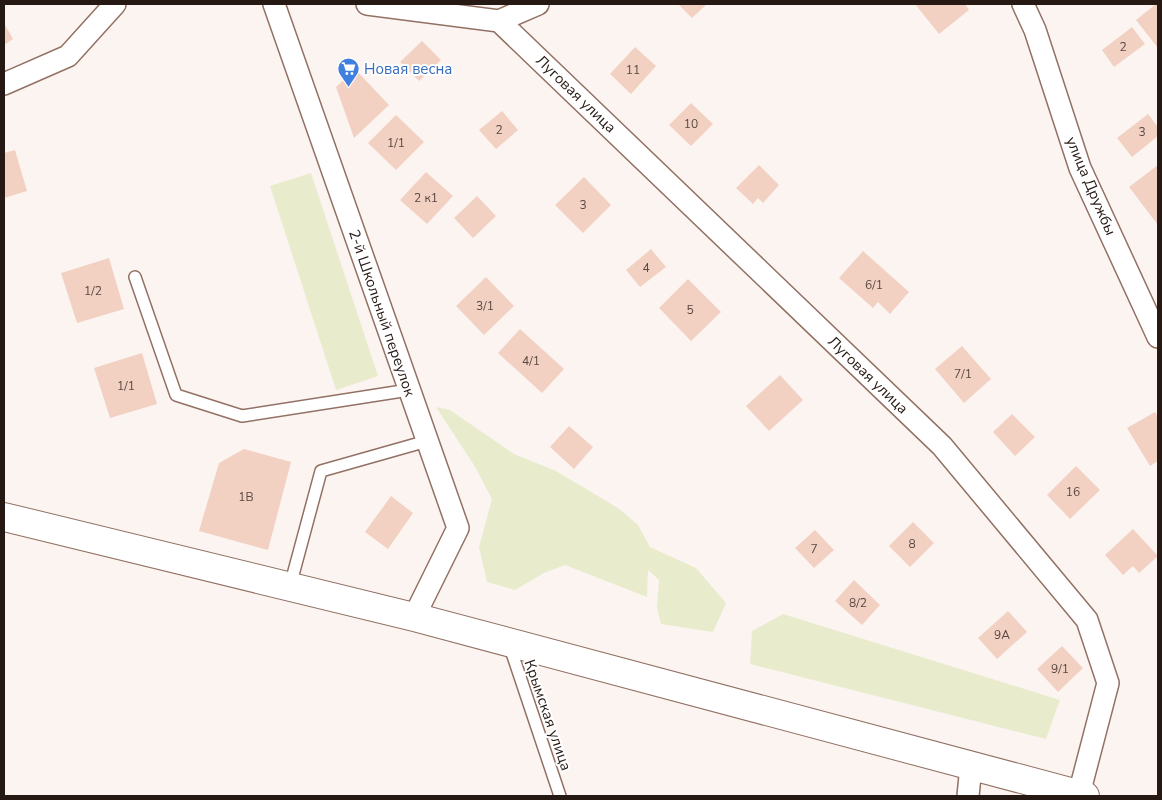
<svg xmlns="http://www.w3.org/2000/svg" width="1162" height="800" viewBox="0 0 1162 800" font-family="'Nunito Sans',sans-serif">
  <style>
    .green { fill: #e8eccd }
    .building { fill: #f2d1c3 }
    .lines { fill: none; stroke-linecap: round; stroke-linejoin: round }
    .lane-casing { stroke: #927164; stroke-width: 14 }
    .street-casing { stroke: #927164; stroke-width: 24 }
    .secondary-casing { stroke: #927164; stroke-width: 30 }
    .lane { stroke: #fff; stroke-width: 11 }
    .street { stroke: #fff; stroke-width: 21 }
    .secondary { stroke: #fff; stroke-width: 28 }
    .labels { text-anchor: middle; stroke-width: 4; stroke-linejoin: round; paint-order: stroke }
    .number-label { font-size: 12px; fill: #594740 }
    .shop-label { font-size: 15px; fill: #366cbe; stroke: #fff; text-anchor: start }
    .street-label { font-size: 15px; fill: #261914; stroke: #fff }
  </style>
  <rect width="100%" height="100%" fill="#fcf4f1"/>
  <path class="green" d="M311,173L378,376L336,390L270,186Z
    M436,407L450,410L514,454L556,471L618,508L638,525L650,547L696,568L726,603L713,632L661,624L657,608L659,580L648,570L647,597L565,565L544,573L515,590L487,582L479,547L492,499L474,465Z
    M783,614L1060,700L1046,739L750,664L752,631Z"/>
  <path class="building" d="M678,4H707L692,18Z
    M915,4H965L969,10L939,34Z
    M1156,4H1158V48L1136,20Z
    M4,23L13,39L4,45Z
    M1132,27L1145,44L1114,67L1102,50Z
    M422,41L441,60L419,81L400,62Z
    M635,47L656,66L631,94L610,74Z
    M355,69L389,105L354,138L336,87Z
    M691,103L713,124L691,146L669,125Z
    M502,111L518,130L496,149L479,130Z
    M1148,114L1158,127V136L1132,157L1117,138Z
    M396,115L424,142L396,170L368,143Z
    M15,150L27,191L4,198V153Z
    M759,165L779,185L763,203L758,198L753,204L736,188Z
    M1158,165V225L1129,187Z
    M426,172L453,196L427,224L400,200Z
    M584,177L611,205L583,233L555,205Z
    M477,196L496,216L473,238L454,218Z
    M651,249L666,267L640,287L626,270Z
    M863,251L909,292L890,314L878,302L873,308L839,278Z
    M109,258L124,309L77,323L61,273Z
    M486,277L514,306L484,335L456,306Z
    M688,279L721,312L691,341L659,308Z
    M520,329L564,369L542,393L498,353Z
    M962,346L991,379L964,403L935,369Z
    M142,353L157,404L110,418L94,368Z
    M780,375L803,400L769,431L746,406Z
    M1155,412L1158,417V461L1150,466L1127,428Z
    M1012,414L1035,437L1015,456L993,432Z
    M569,426L593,447L574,469L550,447Z
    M244,449L291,462L268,550L199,531L219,463Z
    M1076,466L1100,490L1070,519L1047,495Z
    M391,496L413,513L388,549L365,532Z
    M913,522L934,543L910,567L889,546Z
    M1133,529L1158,556L1139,573L1133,566L1123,575L1105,555Z
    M815,530L834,550L814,568L795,548Z
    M854,580L880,605L862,625L835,601Z
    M1008,611L1027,632L997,659L978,638Z
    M1062,646L1083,668L1058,692L1037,669Z"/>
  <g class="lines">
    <defs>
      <path id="lane" d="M135,277L176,395L242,416L409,390
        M290,586L321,471L427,441
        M509,644L560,796"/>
      <path id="street" d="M274,4L458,528L414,617
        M367,4L499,21L538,4
        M1023,4L1035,30L1080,168L1158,337
        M499,21L942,446L1087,620L1108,683L1079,794
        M4,84L68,56L115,4
        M968,796L971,766"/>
      <path id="secondary" d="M4,517L414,617L1085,796"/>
    </defs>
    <use href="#lane" class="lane-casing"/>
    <use href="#street" class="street-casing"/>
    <use href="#secondary" class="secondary-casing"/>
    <use href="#lane" class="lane"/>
    <use href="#street" class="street"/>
    <use href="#secondary" class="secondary"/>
  </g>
  <defs>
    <symbol id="supermarket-pin" viewBox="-11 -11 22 30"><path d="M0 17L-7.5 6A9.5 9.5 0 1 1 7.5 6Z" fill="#3f7fe0" stroke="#fff"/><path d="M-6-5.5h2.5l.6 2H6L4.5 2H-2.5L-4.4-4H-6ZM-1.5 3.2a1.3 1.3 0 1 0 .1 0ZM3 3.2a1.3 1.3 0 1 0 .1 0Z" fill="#fff"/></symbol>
  </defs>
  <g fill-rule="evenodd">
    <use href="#supermarket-pin" x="336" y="56" width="25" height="34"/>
  </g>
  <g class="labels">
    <g class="number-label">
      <text x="1123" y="51">2</text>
      <text x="633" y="74">11</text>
      <text x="691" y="128">10</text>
      <text x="499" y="134">2</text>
      <text x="1142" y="136">3</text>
      <text x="396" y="147">1/1</text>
      <text x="426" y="202">2 к1</text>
      <text x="583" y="209">3</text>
      <text x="646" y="272">4</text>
      <text x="874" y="289">6/1</text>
      <text x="93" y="295">1/2</text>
      <text x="485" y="310">3/1</text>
      <text x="690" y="314">5</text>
      <text x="531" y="365">4/1</text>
      <text x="963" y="378">7/1</text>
      <text x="126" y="390">1/1</text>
      <text x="1073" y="496">16</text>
      <text x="246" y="501">1В</text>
      <text x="912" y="548">8</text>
      <text x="814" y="553">7</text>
      <text x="858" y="607">8/2</text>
      <text x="1002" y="639">9А</text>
      <text x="1060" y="673">9/1</text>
    </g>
    <g class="shop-label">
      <text x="364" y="74">Новая весна</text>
    </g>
    <g class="street-label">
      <text transform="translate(576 94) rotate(44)" y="5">Луговая улица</text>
      <text transform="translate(1091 186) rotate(67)" y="5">улица Дружбы</text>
      <text transform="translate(382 313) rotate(71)" y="5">2-й Школьный переулок</text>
      <text transform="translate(868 375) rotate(44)" y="5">Луговая улица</text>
      <text transform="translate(548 715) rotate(71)" y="5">Крымская улица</text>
    </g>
  </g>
  <rect width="1162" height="800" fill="none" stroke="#261914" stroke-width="10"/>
</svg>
